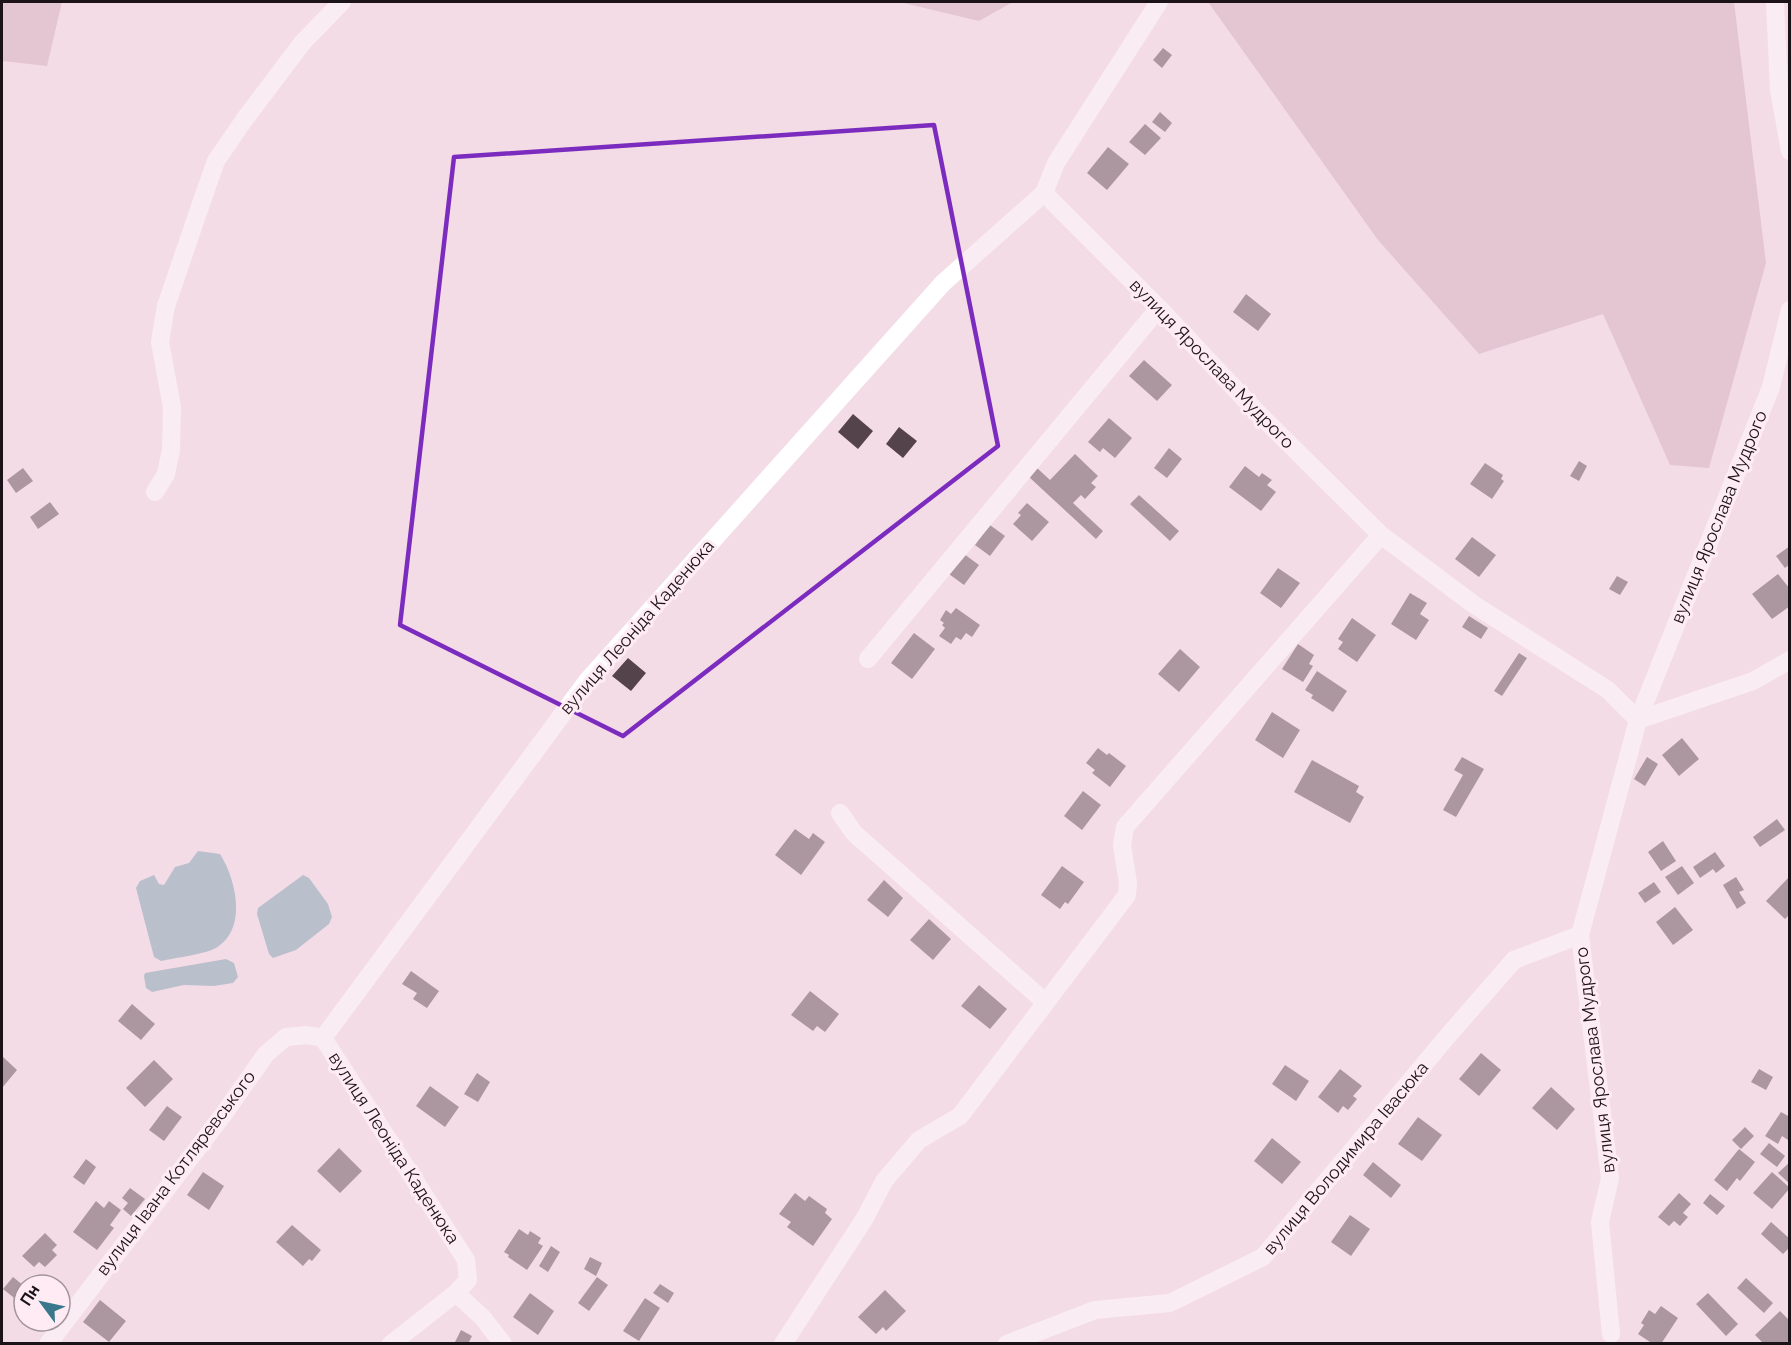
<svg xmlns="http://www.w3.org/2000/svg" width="1791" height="1345" viewBox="0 0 1791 1345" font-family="Raleway,sans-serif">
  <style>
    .forest { fill: #d0aabb }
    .water { fill: #749cab }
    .building { fill: #55434b }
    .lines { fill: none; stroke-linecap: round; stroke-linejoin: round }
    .minor { stroke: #fff; stroke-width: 18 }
    .marked { fill: none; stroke: #7b2cbf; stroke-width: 4.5; stroke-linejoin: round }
    .labels { text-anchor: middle; stroke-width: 6; stroke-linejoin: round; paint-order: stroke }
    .street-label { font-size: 18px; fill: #1b1317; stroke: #feebf3 }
  </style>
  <rect width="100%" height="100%" fill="#f4dce7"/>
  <path class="forest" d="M2,2H62L47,66L2,61Z
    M899,2H1013L979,21Z
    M1208,2H1734L1766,263L1709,468L1670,465L1603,314L1479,354L1378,240Z"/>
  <path class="water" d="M198,851L220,854C236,879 248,929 216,948C205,954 175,958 161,961L154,957L136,888L140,881L154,875L159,884L164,885L175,867L189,863Z
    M303,875L309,878L328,904L332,917L329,924L296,950L273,958L269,954L257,914L258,908Z
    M226,959L234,963L238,977L233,983L214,986L184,985L152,992L146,988L144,976L145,973Z"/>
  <path class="building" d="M1163,48L1172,55L1162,68L1153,60Z
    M1160,112L1172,123L1165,132L1152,122Z
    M1145,124L1161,138L1145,155L1129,142Z
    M1108,147L1129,164L1107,190L1087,173Z
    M1246,294L1271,314L1258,331L1233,312Z
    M1144,360L1172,385L1157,401L1129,376Z
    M853,414L873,431L858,449L838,432Z
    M1109,418L1132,438L1115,458L1103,448L1100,452L1088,442Z
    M899,427L917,441L903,458L886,444Z
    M1169,448L1182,459L1167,478L1154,468Z
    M1075,454L1098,476L1091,483L1096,487L1085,499L1081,495L1073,503L1103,531L1096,539L1029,477L1037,468L1050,480Z
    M1579,461L1587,466L1579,481L1570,476Z
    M1485,463L1503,475L1501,479L1504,481L1492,499L1470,484Z
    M1245,466L1259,477L1262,473L1272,480L1267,485L1276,492L1261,511L1229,487Z
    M23,468L33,481L16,493L7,480Z
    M1139,495L1179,531L1170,541L1130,504Z
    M50,502L59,514L38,529L30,517Z
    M1027,503L1049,522L1032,541L1013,524L1021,515L1018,513Z
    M990,525L1005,536L990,556L975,545Z
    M1472,537L1496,555L1479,577L1455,559Z
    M1790,546V564L1785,568L1776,556Z
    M964,554L979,565L964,585L949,574Z
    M1278,568L1300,583L1281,608L1260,593Z
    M1778,574L1790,589V606L1772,619L1752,594Z
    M1617,576L1628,582L1620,595L1609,589Z
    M1410,593L1427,603L1420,614L1429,620L1416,640L1391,624Z
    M956,608L980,625L972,637L966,633L961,640L956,637L951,644L939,636L945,628L942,625L944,623L940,620L946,610L951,614Z
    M1469,616L1488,628L1481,639L1462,627Z
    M1352,618L1376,635L1357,662L1338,649L1343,642L1338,639Z
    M914,633L935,649L912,679L891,663Z
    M1298,644L1314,655L1309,664L1313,666L1303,682L1282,669Z
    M1180,649L1200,667L1179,692L1158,674Z
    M1519,653L1527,658L1502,696L1494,691Z
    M628,658L646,673L631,691L612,676Z
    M1317,671L1347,691L1333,712L1311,698L1313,695L1305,690Z
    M1272,712L1300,730L1283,758L1255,740Z
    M1682,738L1699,759L1679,776L1662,755Z
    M1098,748L1107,755L1109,753L1126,766L1110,787L1092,773L1095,770L1086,763Z
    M1462,757L1484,769L1456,817L1443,810L1463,775L1454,770Z
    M1647,757L1658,764L1645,786L1634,779Z
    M1312,760L1359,786L1356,792L1364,797L1350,823L1294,792Z
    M1083,791L1101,805L1082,830L1064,816Z
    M1777,819L1785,830L1760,847L1753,837Z
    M795,829L809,839L813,833L825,842L801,875L775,855Z
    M1663,841L1676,861L1661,871L1648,852Z
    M1715,852L1725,866L1716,873L1713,869L1700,878L1693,867Z
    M1062,866L1084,882L1068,904L1065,902L1060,909L1041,895Z
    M1682,866L1694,883L1678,895L1665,877Z
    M1790,876V914L1785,919L1766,901Z
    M1736,877L1744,890L1739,892L1746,903L1737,909L1723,885Z
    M884,880L903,898L888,917L867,900Z
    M1654,882L1661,892L1645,903L1638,893Z
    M1675,907L1693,930L1673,945L1656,922Z
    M929,919L951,939L933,960L910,940Z
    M411,971L439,991L427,1008L413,999L417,993L402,984Z
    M979,985L1007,1009L990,1029L961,1006Z
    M810,991L839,1014L825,1032L817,1026L813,1031L791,1015Z
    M132,1004L155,1024L141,1040L118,1021Z
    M1481,1053L1501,1070L1479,1096L1459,1079Z
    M2,1056L17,1070L2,1088Z
    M154,1060L173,1079L145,1107L126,1088Z
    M1285,1065L1309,1081L1296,1101L1272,1084Z
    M1340,1069L1362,1086L1353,1096L1357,1099L1348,1110L1343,1106L1338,1113L1318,1097Z
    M1759,1069L1773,1077L1766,1090L1751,1082Z
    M477,1073L490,1082L478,1102L464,1094Z
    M430,1086L459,1107L445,1127L416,1106Z
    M1551,1087L1575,1109L1557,1130L1532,1108Z
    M167,1106L182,1117L164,1141L149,1130Z
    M1781,1112L1790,1117L1788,1130L1790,1138L1788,1140L1782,1136L1778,1144L1765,1136Z
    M1418,1117L1442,1135L1422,1161L1398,1144Z
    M1745,1127L1754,1136L1741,1149L1732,1140Z
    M1272,1138L1301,1162L1282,1184L1254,1161Z
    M1769,1143L1785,1156L1777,1167L1760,1154Z
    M339,1148L362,1171L340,1193L317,1171Z
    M1739,1149L1755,1162L1740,1181L1737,1178L1727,1191L1714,1180Z
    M86,1159L96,1167L84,1185L73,1177Z
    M1373,1162L1401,1185L1391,1198L1363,1175Z
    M1790,1162V1184L1778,1173Z
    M203,1172L224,1186L209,1210L187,1195Z
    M1772,1172L1790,1188L1772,1209L1753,1193Z
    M130,1188L145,1199L131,1216L123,1209L128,1203L122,1198Z
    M795,1193L805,1201L809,1196L827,1209L825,1213L832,1219L813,1246L787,1227L791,1222L779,1214Z
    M1679,1193L1691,1204L1683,1213L1688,1217L1680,1226L1674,1221L1669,1226L1658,1217Z
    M1710,1194L1725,1206L1717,1215L1703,1203Z
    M96,1201L104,1208L109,1201L121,1210L110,1225L114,1228L97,1250L73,1232Z
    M1350,1215L1370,1229L1351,1256L1331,1242Z
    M1771,1222L1790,1239V1247L1783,1254L1761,1234Z
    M292,1225L321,1250L312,1261L309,1259L303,1266L276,1242Z
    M519,1229L528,1235L530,1231L541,1238L538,1243L543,1246L527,1270L508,1257L509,1255L504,1252Z
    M45,1233L57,1245L52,1250L57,1255L45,1267L39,1262L34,1267L22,1256Z
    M551,1246L560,1252L548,1272L539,1266Z
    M590,1257L602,1263L596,1276L584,1269Z
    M13,1277L24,1286V1293L18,1301L3,1289Z
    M597,1277L608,1285L589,1311L578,1303Z
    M1746,1278L1773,1303L1764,1313L1737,1288Z
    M660,1284L674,1293L668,1303L653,1293Z
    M885,1290L906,1311L886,1331L883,1327L876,1334L858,1317Z
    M530,1293L554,1311L538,1335L513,1317Z
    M1708,1293L1738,1324L1726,1336L1696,1304Z
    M645,1298L660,1308L639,1341L623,1331Z
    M100,1300L126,1321L109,1342L83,1322Z
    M1661,1306L1678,1318L1661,1344H1653L1638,1334L1644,1325L1641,1323L1649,1310L1655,1314Z
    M1780,1311L1790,1321V1339L1785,1344H1764L1755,1335Z
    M461,1330L472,1336L468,1344H454Z"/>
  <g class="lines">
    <path class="minor" d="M1775,2L1779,90L1790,151
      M1044,193L1159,308L1254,409L1381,535L1473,604L1608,690L1638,720L1753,681L1790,660
      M155,492L166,474L171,450L172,407L160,342L166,306L205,192L216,161L244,120L303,42L342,2
      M868,659L1159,308
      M840,813L854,833L1045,1002
      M1611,1334L1600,1222L1610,1178L1580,935L1638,720L1771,387L1790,310
      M48,1344L223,1115L266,1054L286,1037L307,1035L323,1038
      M391,1344L456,1293
      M503,1344L483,1318L456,1293L468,1280L466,1260L323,1038L587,681L943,283L1044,193L1056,163L1159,2
      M783,1344L865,1218L884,1181L919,1140L960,1116L1127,895L1128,883L1122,845L1125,827L1381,535
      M1007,1344L1095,1310L1170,1303L1263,1257L1446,1038L1514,960L1580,935"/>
  </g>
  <path d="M0 0H1791V1345H0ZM934,125L998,446L623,736L400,625L454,157Z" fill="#f4dce7" fill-opacity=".55" fill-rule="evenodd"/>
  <path class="marked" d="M934,125L998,446L623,736L400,625L454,157Z"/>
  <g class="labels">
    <g class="street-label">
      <text transform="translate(1212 364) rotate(46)" y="6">вулиця Ярослава Мудрого</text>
      <text transform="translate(1719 517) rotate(-68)" y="6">вулиця Ярослава Мудрого</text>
      <text transform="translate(637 627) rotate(-49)" y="6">вулиця Леоніда Каденюка</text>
      <text transform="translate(1595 1060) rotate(-97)" y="6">вулиця Ярослава Мудрого</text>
      <text transform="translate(394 1148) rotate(57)" y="6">вулиця Леоніда Каденюка</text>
      <text transform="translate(1346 1158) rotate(-50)" y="6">вулиця Володимира Івасюка</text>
      <text transform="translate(176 1173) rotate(-53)" y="6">вулиця Івана Котляревського</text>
    </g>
  </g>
  <rect width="1791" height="1345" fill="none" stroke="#1b1317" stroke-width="6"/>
  <g transform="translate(42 1303) rotate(303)"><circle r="28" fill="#feebf3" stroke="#a3959b" stroke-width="1.5"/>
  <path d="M0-4.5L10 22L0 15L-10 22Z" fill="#38778c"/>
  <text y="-9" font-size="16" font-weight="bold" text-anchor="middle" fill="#1b1317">Пн</text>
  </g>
</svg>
